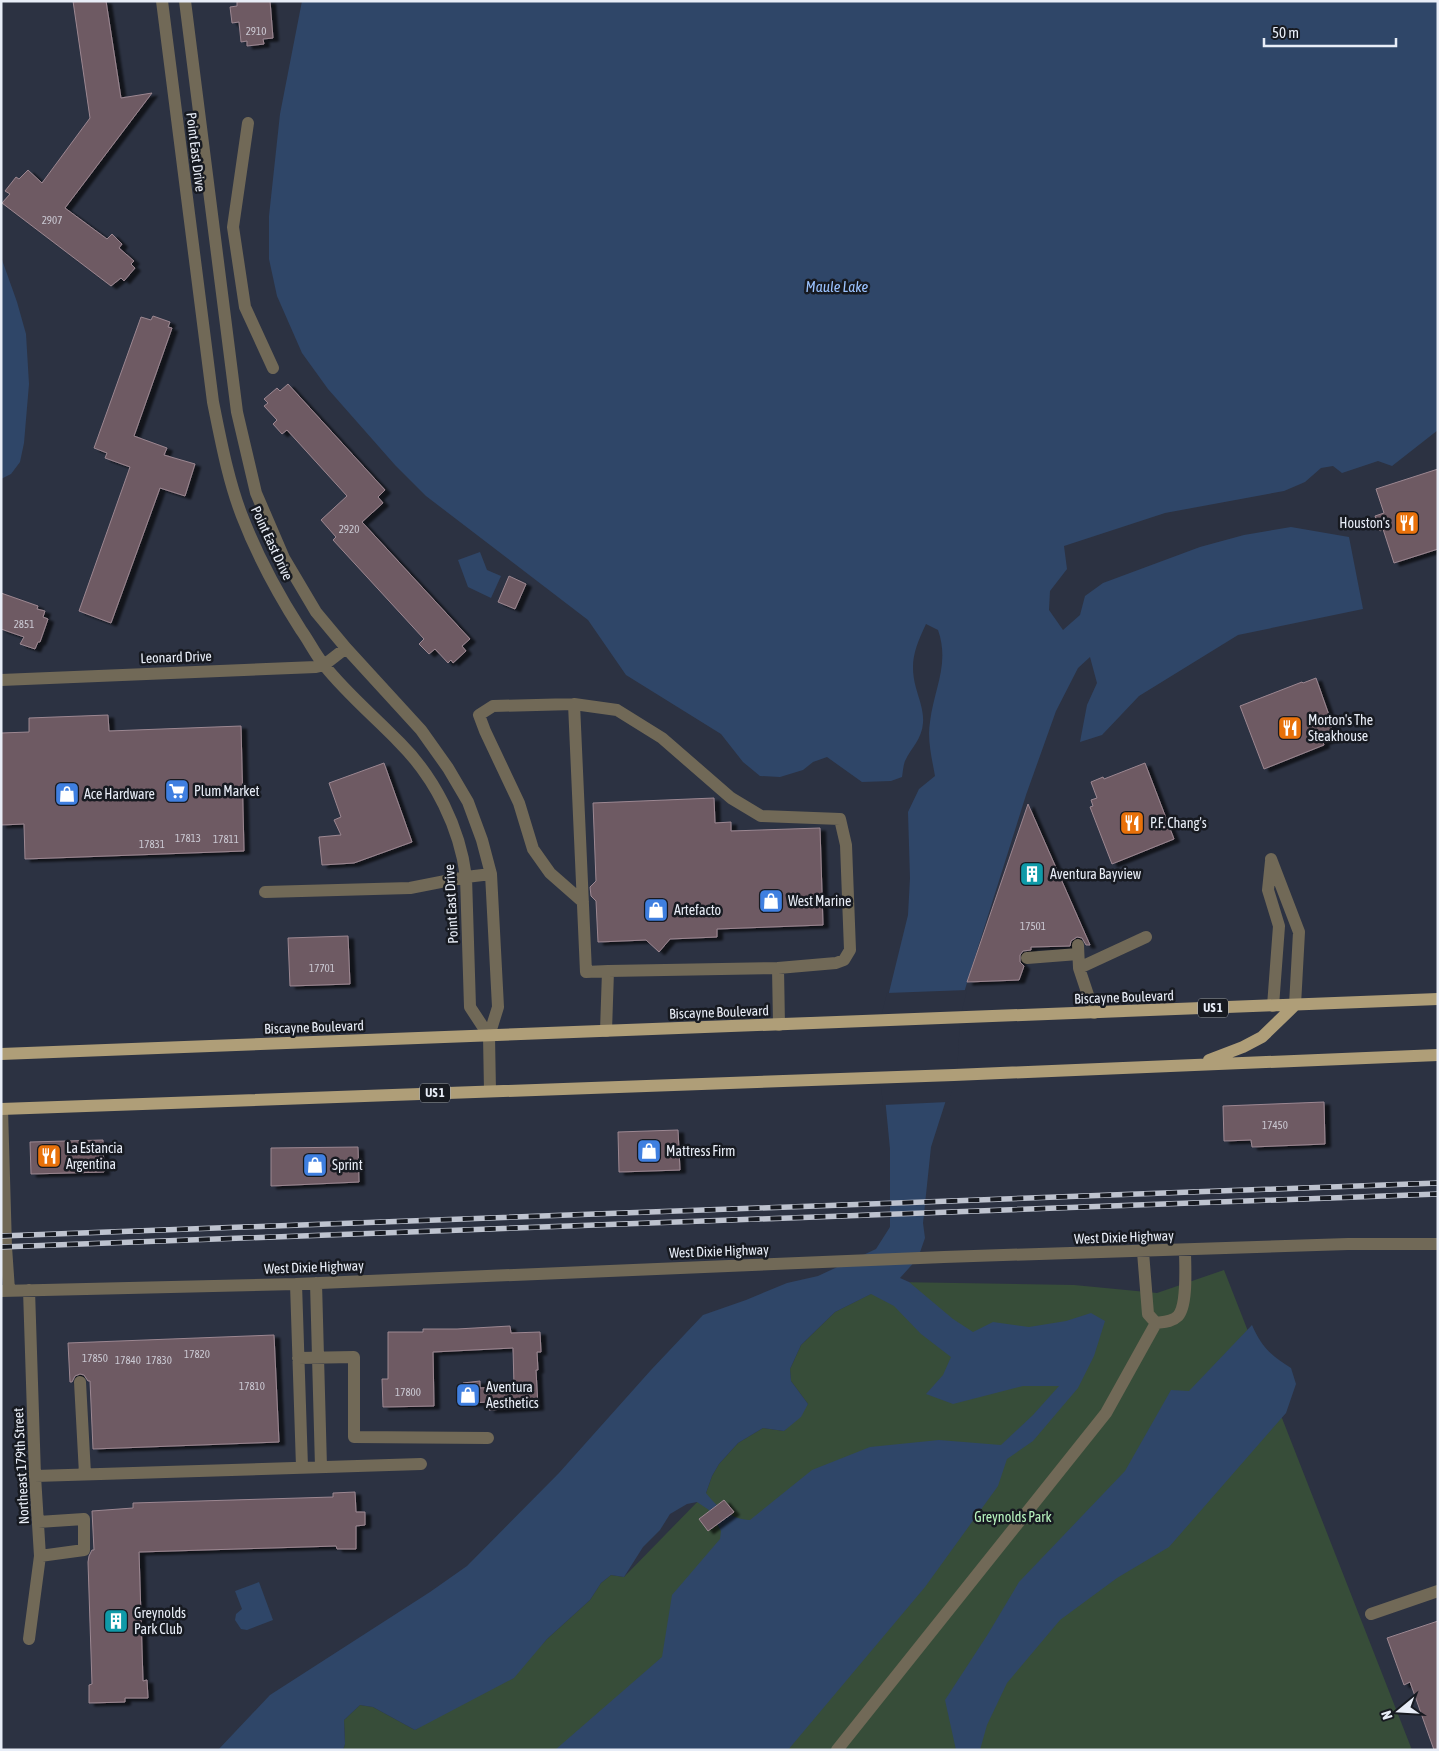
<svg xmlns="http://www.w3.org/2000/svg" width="1439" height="1751" viewBox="0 0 1439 1751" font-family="'Asap Condensed',sans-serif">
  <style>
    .green { fill: #374d39 }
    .water { fill: #2f4668; fill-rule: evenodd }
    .pier { fill: #2c3242 }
    .building { fill: #6e5a63; stroke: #9c8791; filter: url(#shadow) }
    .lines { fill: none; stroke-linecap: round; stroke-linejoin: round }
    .minor { stroke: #716957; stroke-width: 12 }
    .major { stroke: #af9e78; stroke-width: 12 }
    .rail-casing { stroke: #bec3cf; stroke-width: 5.5 }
    .rail { stroke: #171a21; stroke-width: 4; stroke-dasharray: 11; stroke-linecap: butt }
    .labels { text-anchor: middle; stroke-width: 5; stroke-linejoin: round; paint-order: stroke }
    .number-label { font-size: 11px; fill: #cac8d2 }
    .shield { fill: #171a21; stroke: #a9aeb7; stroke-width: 1 }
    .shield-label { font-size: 12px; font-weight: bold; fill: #e8edf7 }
    .street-label { font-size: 14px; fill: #e8edf7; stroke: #171a21 }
    .poi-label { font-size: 14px; fill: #e8edf7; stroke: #171a21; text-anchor: start }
    .park-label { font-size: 14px; fill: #b8f5bf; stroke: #171a21 }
    .water-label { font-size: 15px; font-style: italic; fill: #9bc3ff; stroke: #171a21 }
  </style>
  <defs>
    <filter id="shadow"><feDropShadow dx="5.5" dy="3" stdDeviation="1" flood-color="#0009"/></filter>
  </defs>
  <rect width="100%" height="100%" fill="#2c3242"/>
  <path class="green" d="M1224,1270L1412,1750H343L345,1744L344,1720L360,1705L373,1707L415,1730L533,1654L547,1639L590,1600L601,1583L611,1575L624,1577L706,1493L712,1476L719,1464L738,1443L763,1428L784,1431L808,1404L791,1381L790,1369L801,1345L835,1312L894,1282L1074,1285L1157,1293Z"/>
  <path class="water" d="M302,1H1438V430L1392,466L1378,461L1342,473L1333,466L1321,468L1305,482L1284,491L1165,513L1064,546L1067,569L1050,591L1049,610L1063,630L1080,615L1085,596L1103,583L1200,547L1244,535L1291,527L1349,537L1363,609L1238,635L1139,696L1102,735L1080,742L1087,705L1097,683L1090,657L1078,668L1056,711L1026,795L968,979L957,1018L954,1075L931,1147L923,1223L925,1238L918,1258L900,1278L909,1282L953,1319L973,1332L993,1322L1029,1327L1066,1321L1091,1313L1105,1321L1094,1356L1078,1388L1033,1441L1007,1459L998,1486L925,1587L788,1750H555L662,1657L672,1595L720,1539L721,1531L709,1510L697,1502L687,1504L670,1514L660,1530L643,1547L624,1577L611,1575L601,1583L590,1600L547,1639L514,1678L415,1730L373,1707L360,1705L344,1720L345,1744L343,1750H218L270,1695L430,1592L467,1566L559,1473L651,1370L703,1315L746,1300L787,1283L818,1276L876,1249L890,1227V1149L883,1077L882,1021L908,915L910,878L908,812L919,789L935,776C932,759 927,739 930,722C934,689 950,664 938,630L926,624C915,648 909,662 916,688C919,699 924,711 923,723C922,739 911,748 905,761C903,766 903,772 902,777L891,781L862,782L827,757L813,762L803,770L780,777L760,776L743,762L721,734L626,675L588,620L426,496L395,465L328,389L302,353L277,296L269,259V216L280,114ZM871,1294L894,1306L921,1334L951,1357L943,1375L926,1394L953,1404L1023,1386H1059L1033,1415L1001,1445L939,1440L870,1447L812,1470L750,1520C731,1519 718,1508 706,1493L712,1476L719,1464L738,1443L763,1428L784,1431L801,1417L808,1404L791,1381L790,1369L801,1345L835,1312Z
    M1,257L17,302L26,334L29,384L24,443L20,462L11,474L1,479Z
    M480,552L487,570L501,576L491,598L468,587L458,560Z
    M1252,1325C1261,1346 1271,1356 1291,1368L1296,1384L1286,1413L1169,1547L1117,1578L1060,1620L1007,1683L987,1725L980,1750H956L945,1700L988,1634L1019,1582L1125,1471L1171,1390L1189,1391Z
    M259,1582L273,1620L247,1630L241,1629L235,1620L236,1614L242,1609L235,1591Z"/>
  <path class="pier" d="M967,990L960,1018L957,1075L948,1102L883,1105L880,1077V1021L887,993Z"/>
  <path class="building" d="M73,1H106L121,98L152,93L65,208L107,239L112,234L122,244L119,248L134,261L131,264L135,268L124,281L121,278L111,286L2,203L10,194L5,191L16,177L19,179L28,170L42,183L90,118Z
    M237,1H270L273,38L263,39L264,44L247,46V41L241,42L239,22L232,23L230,7L237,6Z
    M153,316L170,322L168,327L172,328L134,436L167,448L164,455L195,464L185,496L160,488L111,623L79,611L130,467L105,458L107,453L94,448L141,317L151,320Z
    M288,384L385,490L378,497L383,503L362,522L470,639L462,646L466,651L453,663L451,660L448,663L435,649L429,654L419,644L424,639L333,540L336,537L321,520L347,496L287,430L282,434L273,424L277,420L264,406L268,403L264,399L277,388L280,391Z
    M1438,469V549L1394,563L1383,529L1380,531L1375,516L1384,513L1376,489Z
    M509,576L526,584L515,609L498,602Z
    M1,593L38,606L37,609L45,611L43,617L48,619L40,642H38L35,649L20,644L24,637L1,629Z
    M1316,678L1330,718H1328L1335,737L1323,742L1324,745L1264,769L1240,706L1302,682L1303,683Z
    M108,715L109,731L241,726L244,851L25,859L24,824L1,825V733L29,732V718Z
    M384,763L412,842L354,863L322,865L319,837L341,835L334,820L341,817L329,783Z
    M1145,763L1174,839L1112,864L1090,807L1093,806L1091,800L1097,798L1091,782L1103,777L1104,779Z
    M714,798L715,823L731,822V831L820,828L823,925L717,929V937L670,939L659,952L646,940L598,942L596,901L591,896L590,887L596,881L593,803Z
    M1028,804L1090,945H1086L1082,938L1077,937L1071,941L1070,946L1031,947V950L1023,951L1020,955V962L1024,966L1019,980L967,982Z
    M348,936L350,984L290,986L288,938Z
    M1324,1102L1325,1144L1252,1147L1251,1140L1224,1141L1223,1106Z
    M678,1130L680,1170L619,1172L618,1132Z
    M103,1140L104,1172L31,1174L30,1142Z
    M358,1147L359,1182L271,1186V1148Z
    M510,1326L511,1333L540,1332L541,1352H537L538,1370H536L538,1407L489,1410V1402L465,1403L463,1383L480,1381V1388L514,1386L513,1348L433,1352L434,1406L383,1407L382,1379H388V1332H423V1329H457Z
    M274,1335L279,1442L93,1449L90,1381H88L84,1375L80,1374L75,1376L72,1382H70L68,1343Z
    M355,1492L356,1512H365V1525L356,1526V1549H337L336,1546L139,1552L143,1681L147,1680L148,1698H125V1702L89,1703V1685L92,1684L88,1562L89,1556L92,1550H94L92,1511L133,1508V1503L333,1497V1493Z
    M724,1500L734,1512L708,1531L699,1519Z
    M1438,1621V1750H1434L1410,1682L1404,1685L1387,1638Z"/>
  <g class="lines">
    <path class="minor" d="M162,1L213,402C221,441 228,480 242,516C257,555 278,594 301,630C309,641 315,654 324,665C346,693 375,717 400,743C435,778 460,828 466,877L470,1007L489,1036
      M185,1L237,412L256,493L284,558L316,612L346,648L421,730L448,768L468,802L482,840L491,874L498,1007L489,1036L490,1091
      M248,123L233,227L245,307L273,368
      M1,680L316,667L324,665L346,648
      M574,704L493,706L479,715L485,731L519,803L533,849L550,873L583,902
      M1271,859L1299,932L1295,1005
      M1271,861L1268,890L1279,926L1273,1006
      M265,892L410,888L466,877L491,874
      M1078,945L1079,968L1094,1013
      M1027,958L1078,954
      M1079,968L1146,937
      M608,971L586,972L574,704L617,710L662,738L731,798L761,816L840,819L846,845L850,950L844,960L836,963L778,968
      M606,1031L608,971L778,968L779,1025
      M2,1109L6,1247L9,1290
      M1143,1252L1148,1314L1156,1323C1163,1322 1172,1322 1178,1316C1188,1305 1185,1265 1185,1250
      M316,1283L321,1467
      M296,1284L302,1467
      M29,1290L35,1476L40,1556L29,1639
      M1,1291L296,1284L944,1257L1348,1244H1438
      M298,1358L354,1357V1437L488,1438
      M80,1382L85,1474
      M35,1476L421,1464
      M38,1522L84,1519V1550L40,1556
      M1371,1614L1438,1591
      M837,1750L1106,1413L1156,1323"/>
    <path class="major" d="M1,1054L1438,999
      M1209,1060L1243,1047L1262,1037L1295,1005
      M1,1109L954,1075L1438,1055"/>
    <defs>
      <path id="rail" d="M1,1236L1438,1183
        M1,1247L1438,1194"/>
    </defs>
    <use href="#rail" class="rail-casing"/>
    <use href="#rail" class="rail"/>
  </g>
  <defs>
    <symbol id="restaurant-square" viewBox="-11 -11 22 22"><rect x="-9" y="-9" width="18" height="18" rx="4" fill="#e8710a" stroke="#171a21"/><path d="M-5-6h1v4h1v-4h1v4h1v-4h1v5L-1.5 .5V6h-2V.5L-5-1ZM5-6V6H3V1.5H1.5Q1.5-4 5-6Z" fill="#fff"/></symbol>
    <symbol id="supermarket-square" viewBox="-11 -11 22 22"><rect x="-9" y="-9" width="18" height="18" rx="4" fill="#3f7fe0" stroke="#171a21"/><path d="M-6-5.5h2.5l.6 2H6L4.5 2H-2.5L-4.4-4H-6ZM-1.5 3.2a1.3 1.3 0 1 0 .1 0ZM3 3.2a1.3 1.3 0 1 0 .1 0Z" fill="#fff"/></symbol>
    <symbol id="shop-square" viewBox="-11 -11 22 22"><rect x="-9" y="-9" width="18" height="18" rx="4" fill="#3f7fe0" stroke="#171a21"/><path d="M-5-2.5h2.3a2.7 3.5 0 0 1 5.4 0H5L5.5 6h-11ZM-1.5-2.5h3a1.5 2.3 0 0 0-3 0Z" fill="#fff"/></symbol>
    <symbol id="building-square" viewBox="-11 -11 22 22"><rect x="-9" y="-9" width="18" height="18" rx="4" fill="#0f9aa8" stroke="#171a21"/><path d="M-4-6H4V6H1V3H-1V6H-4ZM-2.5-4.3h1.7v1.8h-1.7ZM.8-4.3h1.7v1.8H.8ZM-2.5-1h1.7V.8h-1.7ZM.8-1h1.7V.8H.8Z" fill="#fff"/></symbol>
  </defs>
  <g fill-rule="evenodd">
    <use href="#restaurant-square" x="1393" y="509" width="28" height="28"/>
    <use href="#restaurant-square" x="1276" y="714" width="28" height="28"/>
    <use href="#supermarket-square" x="163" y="777" width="28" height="28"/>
    <use href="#shop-square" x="53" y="780" width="28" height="28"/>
    <use href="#restaurant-square" x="1118" y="809" width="28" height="28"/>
    <use href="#building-square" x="1018" y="860" width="28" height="28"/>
    <use href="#shop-square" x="757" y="887" width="28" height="28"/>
    <use href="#shop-square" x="642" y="896" width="28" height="28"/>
    <use href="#shop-square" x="635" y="1137" width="28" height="28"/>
    <use href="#restaurant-square" x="35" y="1142" width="28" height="28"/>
    <use href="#shop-square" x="301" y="1151" width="28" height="28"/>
    <use href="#shop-square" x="454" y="1381" width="28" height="28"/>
    <use href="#building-square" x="102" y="1607" width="28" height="28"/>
  </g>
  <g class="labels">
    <g class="number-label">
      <text x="256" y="35">2910</text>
      <text x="52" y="224">2907</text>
      <text x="349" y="533">2920</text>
      <text x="24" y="628">2851</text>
      <text x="188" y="842">17813</text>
      <text x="226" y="843">17811</text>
      <text x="152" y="848">17831</text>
      <text x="1033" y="930">17501</text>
      <text x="322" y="972">17701</text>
      <text x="1275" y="1129">17450</text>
      <text x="197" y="1358">17820</text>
      <text x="95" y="1362">17850</text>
      <text x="128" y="1364">17840</text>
      <text x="159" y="1364">17830</text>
      <text x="252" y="1390">17810</text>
      <text x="408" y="1396">17800</text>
    </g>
    <g class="shield">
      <rect x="1198" y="998.5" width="30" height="19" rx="4"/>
      <rect x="420" y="1083.5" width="30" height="19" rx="4"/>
    </g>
    <g class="shield-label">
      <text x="1213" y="1012">US 1</text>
      <text x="435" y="1097">US 1</text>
    </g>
    <g class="street-label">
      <text transform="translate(196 152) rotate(83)" y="5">Point East Drive</text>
      <text transform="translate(272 543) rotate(65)" y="5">Point East Drive</text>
      <text transform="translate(176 657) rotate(-2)" y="5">Leonard Drive</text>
      <text transform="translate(451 904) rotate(-93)" y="5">Point East Drive</text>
      <text transform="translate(1124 997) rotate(-2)" y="5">Biscayne Boulevard</text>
      <text transform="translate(719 1012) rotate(-2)" y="5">Biscayne Boulevard</text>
      <text transform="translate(314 1027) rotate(-2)" y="5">Biscayne Boulevard</text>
      <text transform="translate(1124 1237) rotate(-2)" y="5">West Dixie Highway</text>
      <text transform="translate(719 1251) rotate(-2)" y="5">West Dixie Highway</text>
      <text transform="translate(314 1267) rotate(-2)" y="5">West Dixie Highway</text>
      <text transform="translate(21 1466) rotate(-93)" y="5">Northeast 179th Street</text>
    </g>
    <g class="poi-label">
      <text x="1390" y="528" text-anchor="end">Houston's</text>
      <text x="1308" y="725">Morton's The<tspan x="1308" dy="16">Steakhouse</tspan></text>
      <text x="194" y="796">Plum Market</text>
      <text x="84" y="799">Ace Hardware</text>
      <text x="1150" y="828">P.F. Chang's</text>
      <text x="1050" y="879">Aventura Bayview</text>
      <text x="788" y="906">West Marine</text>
      <text x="674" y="915">Artefacto</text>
      <text x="66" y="1153">La Estancia<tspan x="66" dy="16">Argentina</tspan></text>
      <text x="666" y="1156">Mattress Firm</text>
      <text x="332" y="1170">Sprint</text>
      <text x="486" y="1392">Aventura<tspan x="486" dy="16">Aesthetics</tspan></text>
      <text x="134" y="1618">Greynolds<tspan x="134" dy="16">Park Club</tspan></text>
    </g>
    <g class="park-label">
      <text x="1013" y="1522">Greynolds Park</text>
    </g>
    <g class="water-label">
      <text x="837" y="292">Maule Lake</text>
    </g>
  </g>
  <rect width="1439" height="1751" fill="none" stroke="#e8edf7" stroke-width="5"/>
  <g transform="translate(1399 1711) rotate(252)" stroke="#171a21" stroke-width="4" paint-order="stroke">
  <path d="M0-4L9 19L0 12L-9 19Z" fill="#e8edf7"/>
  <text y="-8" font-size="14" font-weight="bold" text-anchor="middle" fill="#e8edf7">N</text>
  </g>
  <path d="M1264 38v8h132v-8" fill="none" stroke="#e8edf7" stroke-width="2.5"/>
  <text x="1272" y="38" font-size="15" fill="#e8edf7" stroke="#171a21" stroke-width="4" paint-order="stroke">50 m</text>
</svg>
